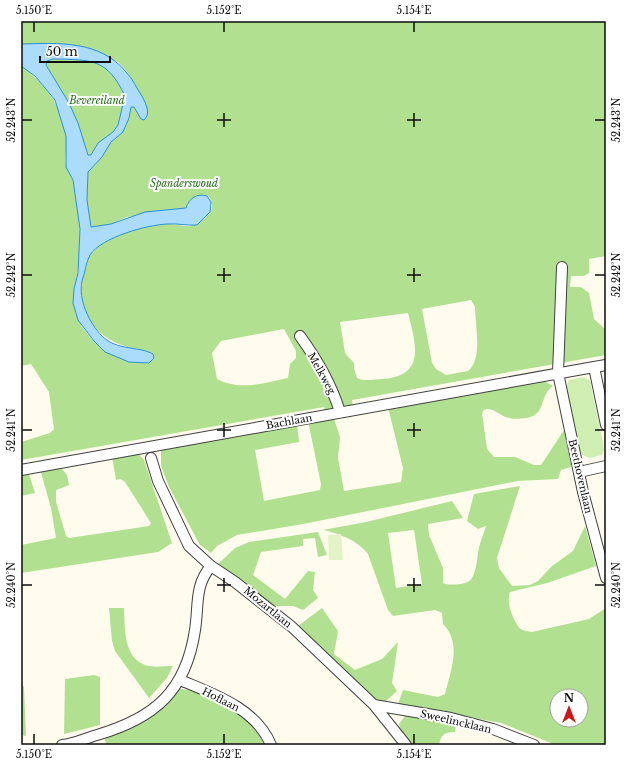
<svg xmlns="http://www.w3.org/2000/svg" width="627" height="766" viewBox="0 0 627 766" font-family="'Libre Baskerville',serif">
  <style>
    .green { fill: #cfeeb2 }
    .forest { fill: #b1e090; fill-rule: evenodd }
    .pitch { fill: #e2f4c5 }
    .water { fill: #abdcfc; stroke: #2b8fdb; fill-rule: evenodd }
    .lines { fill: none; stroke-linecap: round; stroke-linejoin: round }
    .minor-casing { stroke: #404040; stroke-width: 12 }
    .minor { stroke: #fff; stroke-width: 10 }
    .ticks { fill: none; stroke: #0d0d0d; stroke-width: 1.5 }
    .labels { text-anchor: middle; stroke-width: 4; stroke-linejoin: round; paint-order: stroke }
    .park-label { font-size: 10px; font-style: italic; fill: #256b17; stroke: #fff }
    .street-label { font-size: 10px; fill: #0d0d0d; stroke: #fff }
    .neatline { fill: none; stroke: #0d0d0d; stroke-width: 1.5 }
    .ticks-label { font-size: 10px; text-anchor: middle; fill: #0d0d0d }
  </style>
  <rect width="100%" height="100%" fill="#fffced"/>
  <path class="green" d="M584,377L590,381L603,443L604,450L602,455L589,458L581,454L566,387L569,380Z"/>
  <path class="forest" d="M21,21H606V256L589,259V273L584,276H571L570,287H581L589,293L594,319L606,330V355L352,400L353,407L325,413L324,407L21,460V442L50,433L54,429L49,392L31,364L21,366V66C45,83 61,105 66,135C68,145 64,155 66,165C67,171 72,176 73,182C79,207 81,234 79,260C78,278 70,295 76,314C81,329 93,341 105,352H151C115,347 86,334 81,293C80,282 86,268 89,257C104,236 145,223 169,224C176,224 184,227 191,226C200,223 211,216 212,206L210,198L207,196L187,204L186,208L180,210L127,217L111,224L91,227L87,200L88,172L102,157L111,142L123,132L129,118L131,107L146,104L127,72L118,62L64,44H21ZM471,300L475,307C475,324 483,360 468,371L446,375L436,369L432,363L422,309ZM408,313C416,345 426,376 382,379C374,379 364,382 357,378L354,368V363L345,353L340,322ZM284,329L296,351V358L290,364L288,378C264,383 239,391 217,379L212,353L221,341Z
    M53,59C92,60 107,58 125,96L118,125L113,132L98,143L91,155H88L78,123L69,103L46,65L47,61Z
    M542,380L553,386C541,394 545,410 533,416C526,419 514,420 506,417C499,415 491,406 484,410L482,413L487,449L494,457H515L534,465H541L564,430L571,464V467L561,470L558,479L518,481L303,524L237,535L217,546L211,553L200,545L169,487L161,466V447L297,423L299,442L255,450L264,501L320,490L321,484L308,421L333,416L340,437L338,458L344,491L401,482L403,468L388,407Z
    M136,451L144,460L172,543L158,552L21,573V545L56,538L51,508L40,469L59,465L67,475L69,485L56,490V502L66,536L69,538L149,526L151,523L125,482L121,479L116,480L112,456Z
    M28,471L35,493L21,496V472Z
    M520,486L497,558L499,568L512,586L530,585L538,581L552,566L573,551L585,526L596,566L547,583L510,592C506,601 512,618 518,626C521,631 527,631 532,632L589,619L606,608V745H556L501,723L398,704L403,690L438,697L445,694C451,670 462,643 443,624L442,613L435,610L393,616L388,610L368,554C357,540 340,534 323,530L366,522L452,501L463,518L428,524L429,535L443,568V583C449,586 469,585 472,578C477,569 477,557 479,547C481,540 484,533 486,526L478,529L467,521L474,494ZM414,530L422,584L396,588L388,533ZM557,696H581V720H557Z
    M318,532L327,555L318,557L315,538L303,539V546L261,552L253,575L285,599L308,571L315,572L313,590L318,598L303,610L293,606H274L218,564L235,548L249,542Z
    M109,608H124C125,627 123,657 145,665C153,668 165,666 173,666L167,678L149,698L115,651L112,641Z
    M322,608L338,631L334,654L355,670L382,659L398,642L392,683L397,691L385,702L378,701L298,626Z
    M94,675L100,677V725L64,734L65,679Z
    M21,683L24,687L26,736L21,735Z
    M180,689C191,689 201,694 210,699C232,710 254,721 264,745H106L104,735L162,705Z
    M405,716H408L456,724L455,732C444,732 441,735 439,745H410L400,729L399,724Z"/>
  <path class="pitch" d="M341,534L343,560H329L328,535Z"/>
  <path class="water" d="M21,44C58,43 100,40 126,72C133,79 137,89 143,98C146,104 151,114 144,120L141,119L134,107H131L129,118L123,132L111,142L102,157L88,172L87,200L91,227L111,224L145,212L186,208C189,198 197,193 207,196L211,202L210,212L197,225C187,226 177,223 167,224C147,225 102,237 90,255C86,262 85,273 82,281C78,299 89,323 102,336C117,351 139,346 153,354L154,358L149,363L129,362L105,352L94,341L78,320L73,303L74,289L78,273L80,229L73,180L66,167V136L55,100L35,76L21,66ZM53,59C92,60 107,58 125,96L118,125L113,132L98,143L91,155H88L78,123L69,103L46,65L47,61Z"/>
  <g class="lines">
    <defs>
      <path id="minor" d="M562,267L558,373L583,492L606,578
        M300,336C317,360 331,383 340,412
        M594,367L606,365
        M151,458L158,481L189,546L211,566L235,582L292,627L374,705L406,745
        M21,470L594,367L606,425
        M579,472L606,466
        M180,680C213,694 256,708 271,745
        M374,705L451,718L493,729L534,745
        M62,745C74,744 86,738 97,735C155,718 186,691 195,630C199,606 194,586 211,566"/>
    </defs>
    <use href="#minor" class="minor-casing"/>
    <use href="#minor" class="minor"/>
  </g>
  <path class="ticks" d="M34,22V32M224,22V32M414,22V32M224,113V127M414,113V127M22,120H32M217,120H231M407,120H421M595,120H605M224,268V282M414,268V282M22,275H32M217,275H231M407,275H421M595,275H605M224,423V437M414,423V437M22,430H32M217,430H231M407,430H421M595,430H605M224,578V592M414,578V592M22,585H32M217,585H231M407,585H421M595,585H605M34,734V744M224,734V744M414,734V744"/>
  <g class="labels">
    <g class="park-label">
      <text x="97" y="104">Bevereiland</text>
      <text x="184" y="187">Spanderswoud</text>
    </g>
    <g class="street-label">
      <text transform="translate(322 373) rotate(61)" y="4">Melkweg</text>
      <text transform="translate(289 421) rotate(-10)" y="4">Bachlaan</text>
      <text transform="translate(581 476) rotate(77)" y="4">Beethovenlaan</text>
      <text transform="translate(268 607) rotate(39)" y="4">Mozartlaan</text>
      <text transform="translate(221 699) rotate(27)" y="4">Hoflaan</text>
      <text transform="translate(456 721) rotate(13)" y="4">Sweelincklaan</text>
    </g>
  </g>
  <rect width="627" height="766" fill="none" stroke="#ffffff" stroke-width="44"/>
  <g transform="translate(569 708)"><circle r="19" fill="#ffffff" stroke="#9e9e9e"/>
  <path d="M0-3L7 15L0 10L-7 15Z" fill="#cb171a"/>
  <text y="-6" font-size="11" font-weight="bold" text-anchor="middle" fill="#0d0d0d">N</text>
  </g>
  <path d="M40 56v6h70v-6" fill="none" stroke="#0d0d0d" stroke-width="2"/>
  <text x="46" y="56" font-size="12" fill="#0d0d0d" stroke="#ffffff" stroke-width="3" paint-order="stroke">50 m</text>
  <rect x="22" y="22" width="583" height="722" class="neatline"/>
  <g class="ticks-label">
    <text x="34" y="14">5.150°E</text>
    <text x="224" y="14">5.152°E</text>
    <text x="414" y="14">5.154°E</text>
    <text transform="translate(11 120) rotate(-90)" y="4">52.243°N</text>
    <text transform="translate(616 120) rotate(-90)" y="4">52.243°N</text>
    <text transform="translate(11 275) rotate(-90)" y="4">52.242°N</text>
    <text transform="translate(616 275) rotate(-90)" y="4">52.242°N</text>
    <text transform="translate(11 430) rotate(-90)" y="4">52.241°N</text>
    <text transform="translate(616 430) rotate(-90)" y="4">52.241°N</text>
    <text transform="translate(11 585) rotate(-90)" y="4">52.240°N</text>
    <text transform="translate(616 585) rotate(-90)" y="4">52.240°N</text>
    <text x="34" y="758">5.150°E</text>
    <text x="224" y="758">5.152°E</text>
    <text x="414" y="758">5.154°E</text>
  </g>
</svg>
